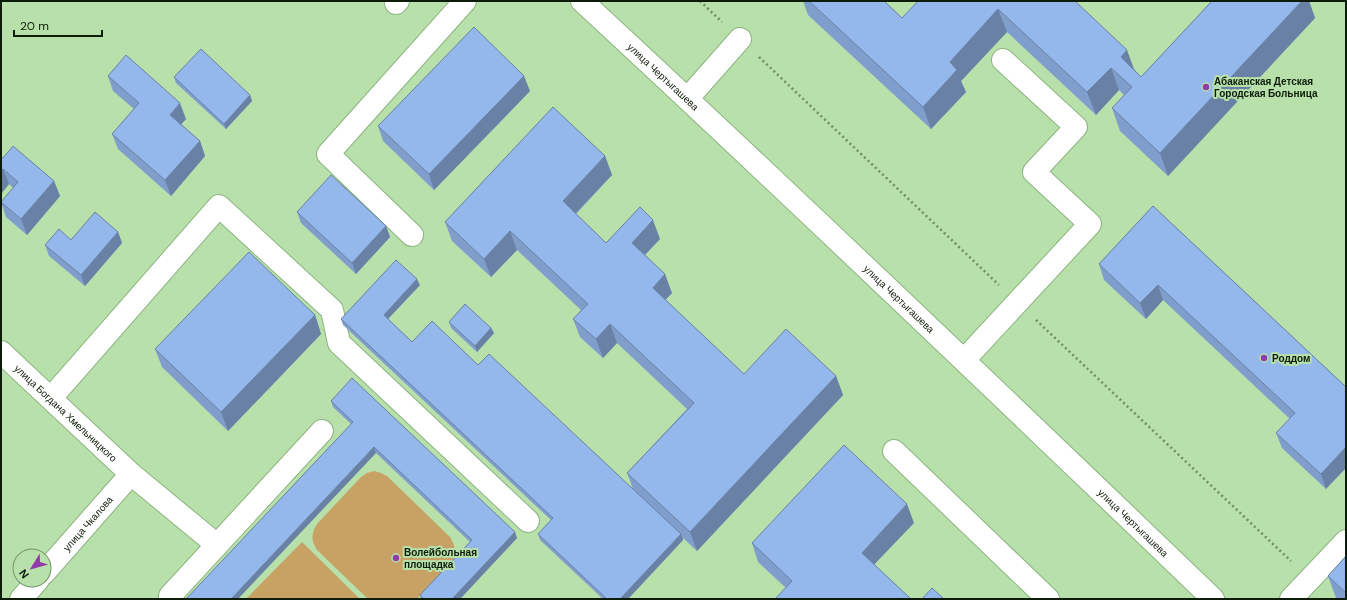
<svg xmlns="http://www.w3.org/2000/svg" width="1347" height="600" viewBox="0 0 1347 600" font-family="'DM Sans',sans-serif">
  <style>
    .garden { fill: #c8a164 }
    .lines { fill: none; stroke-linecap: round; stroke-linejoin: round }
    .minor-casing { stroke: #8db481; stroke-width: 24 }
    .path { stroke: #6f8d66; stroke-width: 2.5; stroke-dasharray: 2 3; stroke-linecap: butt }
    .minor { stroke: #fff; stroke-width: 22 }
    .wall { fill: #809ecb }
    .shaded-wall { fill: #6881a5 }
    .building { fill: #95b8ec; stroke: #6881a5 }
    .poi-dot { fill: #913ba8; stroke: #b7e0ab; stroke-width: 1.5 }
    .labels { text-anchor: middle; stroke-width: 4; stroke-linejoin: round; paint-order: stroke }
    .street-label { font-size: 10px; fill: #0d1c08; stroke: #b7e0ab }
    .poi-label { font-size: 10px; font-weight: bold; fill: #0d1c08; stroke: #b7e0ab; text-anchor: start }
  </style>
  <rect width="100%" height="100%" fill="#b7e0ab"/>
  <path class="garden" d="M374,471L381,473L387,476L450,537C456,547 457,554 451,563L417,599H368L317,550C311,540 311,534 317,524L361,477L367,473Z
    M302,542L360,599H246Z"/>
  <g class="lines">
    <defs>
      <g id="minor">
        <path id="s1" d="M582,1C795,198 1004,398 1213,599"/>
        <path d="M396,3L398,1"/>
        <path d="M688,98L740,39"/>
        <path d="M412,235L328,154L465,1"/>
        <path id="s2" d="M1,352L131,474L217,545"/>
        <path d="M964,360L1090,224L1034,172L1076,127L1003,60"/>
        <path d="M51,398L219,206L332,310L339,343L528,521"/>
        <path d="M894,451L1048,599"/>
        <path id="s3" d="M44,573L131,474"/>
        <path d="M170,596L322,431"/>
        <path d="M21,599L38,580"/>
        <path d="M1291,599L1346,541"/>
      </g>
    </defs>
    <use href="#minor" class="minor-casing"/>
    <path class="path" d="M700,1L722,22
      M759,57L999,285
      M1036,320L1291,561"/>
    <use href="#minor" class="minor"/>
  </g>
  <path class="wall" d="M803,1H884L902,18L1075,1L1135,70L1141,77L1212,1H1309L1315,18L1168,176L1120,131L1112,108L1124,95L1119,90L1096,115L1007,32L961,81L966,92L931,129L808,15Z
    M108,76L186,119L181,124L200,141L205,156L171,196L118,149L112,134L134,109L113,91Z
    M174,77L250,95L252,101L226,129L176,83Z
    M530,91L434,190L383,141L378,126Z
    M605,156L612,175L576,214L606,243L660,239L645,255L672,293L665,300L744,374L836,376L843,395L697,551L683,538V540L628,599H603L540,540L538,534L551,520L343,325L341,319L420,285L388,319L412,342L478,365L633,489L627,473L687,409L617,343L603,358L580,337L573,319L581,310L517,250L491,277L452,241L445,222Z
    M3,158L54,181L60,196L27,235L6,217L1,202L13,188L9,184L1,194Z
    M1153,206L1346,387L1326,489L1282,448L1276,433L1290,419L1163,300L1146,319L1104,280L1099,264Z
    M297,212L386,226L390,237L356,274L301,223Z
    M118,232L122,243L85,286L49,256L45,245L71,240Z
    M315,315L321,334L228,431L162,367L155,349Z
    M449,322L491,328L494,333L477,352L451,328Z
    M331,401L517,538L460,599H421L420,595L470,542L376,453L351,424L333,407Z
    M914,523L786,588L758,562L752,543Z
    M1346,556V599H1337L1336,598L1328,576Z"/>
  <path class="shaded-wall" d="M1302,1H1309L1315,18L1168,176L1160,153Z
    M998,9L1007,32L961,81L966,92L931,129L923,107L950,62Z
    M1127,50L1135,72L1121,57Z
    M1111,68L1119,90L1096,115L1087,92Z
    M524,76L530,91L434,190L429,174Z
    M250,95L252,101L226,129L224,124Z
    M180,103L186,119L176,130L170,115Z
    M200,141L205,156L171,196L165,180Z
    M605,156L612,175L569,220L563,201Z
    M3,169L9,184L1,194V172Z
    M54,181L60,196L27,235L21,219Z
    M653,220L660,239L639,261L632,243Z
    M386,226L390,237L356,274L352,263Z
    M510,231L517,250L491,277L484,259Z
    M118,232L122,243L85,286L81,275Z
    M665,274L672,293L659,306L653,288Z
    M417,279L420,285L386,321L384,315Z
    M1158,285L1163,300L1146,319L1140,303Z
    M315,315L321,334L228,431L221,412Z
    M610,324L617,343L603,358L596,339Z
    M491,328L494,333L477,352L475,346Z
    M836,376L843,395L697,551L690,532Z
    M374,447L376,453L238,599H231Z
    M1346,447V468L1326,489L1321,474Z
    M907,504L914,523L868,571L862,553Z
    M515,532L517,538L460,599H452Z
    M681,534L683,540L628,599H620Z"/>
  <path class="building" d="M809,1H884L902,18L918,1H1075L1127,50L1121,57L1141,77L1212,1H1302L1160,153L1112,108L1132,87L1111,68L1087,92L998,9L950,62L957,70L923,107Z
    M474,27L524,76L429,174L378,126Z
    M201,49L250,95L224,124L174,77Z
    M126,55L180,103L170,115L200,141L165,180L112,134L139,103L108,76Z
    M553,107L605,156L563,201L606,243L640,207L653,220L632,243L665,274L653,288L744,374L786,329L836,376L690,532L627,473L694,403L610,324L596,339L573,319L588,304L510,231L484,259L445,222Z
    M13,146L54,181L21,219L1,202L18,182L3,169L1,172V157L3,158Z
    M331,175L386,226L352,263L297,212Z
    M1153,206L1346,387V447L1321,474L1276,433L1295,413L1158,285L1140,303L1099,264Z
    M95,212L118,232L81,275L45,245L59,229L71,240Z
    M249,252L315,315L221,412L155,349Z
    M396,260L417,279L384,315L412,342L432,321L478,365L489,354L681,534L620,599H607L538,534L553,518L341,319Z
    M465,304L491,328L475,346L449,322Z
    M352,378L515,532L452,599H424L420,595L472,540L374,447L231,599H186L353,422L331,401Z
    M844,445L907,504L862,553L911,599H775L792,581L752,543Z
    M1346,556V593L1328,576Z
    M932,588L944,599H922Z"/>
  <g class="poi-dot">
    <circle cx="1206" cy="87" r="4"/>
    <circle cx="1264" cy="358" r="4"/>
    <circle cx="396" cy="558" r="4"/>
  </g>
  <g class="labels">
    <g class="street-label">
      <text dy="4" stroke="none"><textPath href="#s1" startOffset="111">улица Чертыгашева</textPath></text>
      <text dy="4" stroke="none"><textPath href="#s1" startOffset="435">улица Чертыгашева</textPath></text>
      <text dy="4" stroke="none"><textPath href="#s2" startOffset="89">улица Богдана Хмельницкого</textPath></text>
      <text dy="4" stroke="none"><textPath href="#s1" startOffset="759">улица Чертыгашева</textPath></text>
      <text dy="4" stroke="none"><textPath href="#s3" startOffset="66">улица Чкалова</textPath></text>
    </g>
    <g class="poi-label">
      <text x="1214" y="85">Абаканская Детская<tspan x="1214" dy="12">Городская Больница</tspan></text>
      <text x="1272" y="362">Роддом</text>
      <text x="404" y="556">Волейбольная<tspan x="404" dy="12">площадка</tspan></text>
    </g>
  </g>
  <rect width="1347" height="600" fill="none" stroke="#0d1c08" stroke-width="4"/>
  <g transform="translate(32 568) rotate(233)"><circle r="19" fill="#b7e0ab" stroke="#73926a"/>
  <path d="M0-3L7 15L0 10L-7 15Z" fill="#913ba8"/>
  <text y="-6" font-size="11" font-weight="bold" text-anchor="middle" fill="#0d1c08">N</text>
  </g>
  <path d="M14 30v6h88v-6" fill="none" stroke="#0d1c08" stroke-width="2"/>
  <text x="20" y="30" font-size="12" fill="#0d1c08" stroke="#b7e0ab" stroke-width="3" paint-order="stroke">20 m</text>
</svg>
